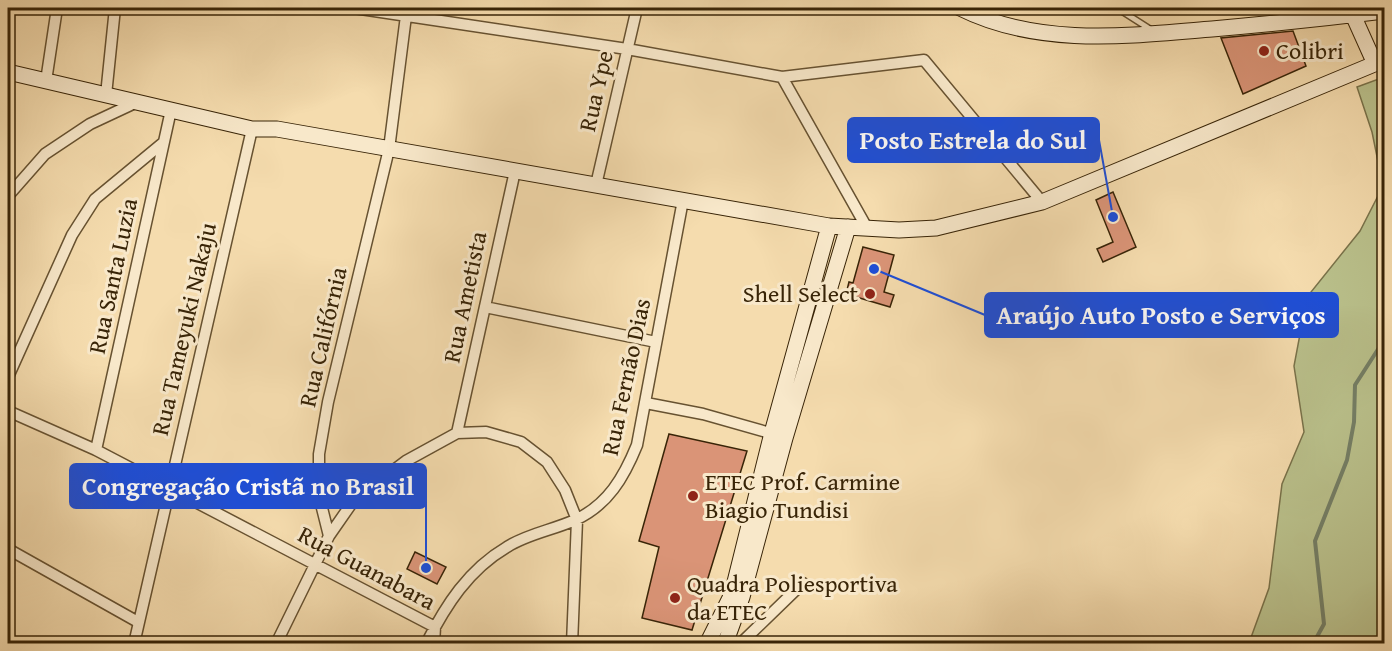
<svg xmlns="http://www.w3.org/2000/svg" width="1392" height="651" viewBox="0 0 1392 651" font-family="'Gentium Book Plus',serif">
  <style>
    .green { fill: #bac18c; stroke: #79724a; stroke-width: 1.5 }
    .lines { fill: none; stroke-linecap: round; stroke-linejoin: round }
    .stream { stroke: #757f66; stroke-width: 4 }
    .building { fill: #da9477; stroke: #382407; stroke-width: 1.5 }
    .lane-casing { stroke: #675231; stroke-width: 8 }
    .street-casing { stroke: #675231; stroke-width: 13 }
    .secondary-casing { stroke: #382407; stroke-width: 17 }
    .lane { stroke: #f8e8ca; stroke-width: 5 }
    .street { stroke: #f8e8ca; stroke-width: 10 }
    .secondary { stroke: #f8e8ca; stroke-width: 15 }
    .poi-dot { fill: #8f2418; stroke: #f8e8ca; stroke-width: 2 }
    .labels { text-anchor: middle; stroke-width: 6; stroke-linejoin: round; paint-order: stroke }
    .poi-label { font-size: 24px; fill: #382407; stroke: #f8e8ca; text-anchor: start }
    .street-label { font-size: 24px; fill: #382407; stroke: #f8e8ca }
    .leader { fill: none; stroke: #1d4ed8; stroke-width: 2 }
    .callout-dot { fill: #1d4ed8; stroke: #f8e8ca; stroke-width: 2 }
    .callout { fill: #1d4ed8; stroke: #1d4ed8; stroke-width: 2 }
    .callout-label { font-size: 26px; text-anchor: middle; font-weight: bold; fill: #fff }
  </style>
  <rect width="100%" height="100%" fill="#f5dcae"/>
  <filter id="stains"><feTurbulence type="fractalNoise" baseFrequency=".00333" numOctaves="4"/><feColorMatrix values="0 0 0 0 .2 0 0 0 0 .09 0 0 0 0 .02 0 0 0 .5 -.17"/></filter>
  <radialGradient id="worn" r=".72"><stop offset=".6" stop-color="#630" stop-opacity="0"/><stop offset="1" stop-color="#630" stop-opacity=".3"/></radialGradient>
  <path class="green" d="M1384,77V643H1249L1269,588L1282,484L1304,432L1294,366L1307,297L1360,231L1383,186L1372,132L1357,87Z"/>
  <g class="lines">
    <path class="stream" d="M1313,644L1324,624L1315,541L1347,460L1354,422L1355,385L1384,340"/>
  </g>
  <path class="building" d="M1293,31L1306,66L1243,94L1221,38Z
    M1113,192L1136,247L1103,262L1097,249L1113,242L1096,200Z
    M863,247L894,255L884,292L894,295L890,307L846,294L849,282L853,283Z
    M669,434L747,451L692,630L642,618L659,547L639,541Z
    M415,552L446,567L437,584L407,569Z"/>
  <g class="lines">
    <defs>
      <path id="lane" d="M1117,8L1153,31"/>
      <path id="street" d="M354,8L627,49L782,77L924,60L1042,202
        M782,77L867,228
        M46,81L57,8
        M106,95L115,8
        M596,185L637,8
        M8,196L45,154L90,124L137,102
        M485,307L656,342
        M8,377L72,235L95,199L164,142
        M646,403L703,414L777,435
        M8,411L96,450L435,627L434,644
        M457,433L515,171
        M96,450L171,110
        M329,536L319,496V454L328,402L389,149L407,8
        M8,549L138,622
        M134,644L252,129
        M276,644L329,536L354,500L406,461L457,433L486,432L521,442L547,462L565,490L577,520L572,644
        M426,644C446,605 468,570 507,547C527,534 553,530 575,520C608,505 624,477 637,445L683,200
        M740,644L803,583"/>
      <path id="secondary" d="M960,8C1038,47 1127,36 1212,29C1269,24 1327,18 1384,11
        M1353,15L1375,64
        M8,72L252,129H277L829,226L899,230L936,228L1042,202L1384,60
        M707,644L732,594L772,433L829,226
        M725,644L742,597L785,438L848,227"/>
    </defs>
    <use href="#lane" class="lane-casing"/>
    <use href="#street" class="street-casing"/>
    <use href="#secondary" class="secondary-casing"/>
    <use href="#lane" class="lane"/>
    <use href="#street" class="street"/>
    <use href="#secondary" class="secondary"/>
  </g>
  <g class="poi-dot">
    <circle cx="1264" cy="51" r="6"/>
    <circle cx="870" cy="294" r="6"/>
    <circle cx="693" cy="496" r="6"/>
    <circle cx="675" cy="598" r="6"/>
  </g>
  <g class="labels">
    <g class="poi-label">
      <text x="1276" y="59">Colibri</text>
      <text x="858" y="302" text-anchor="end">Shell Select</text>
      <text x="705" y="490">ETEC Prof. Carmine<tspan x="705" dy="28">Biagio Tundisi</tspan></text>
      <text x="687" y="592">Quadra Poliesportiva<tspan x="687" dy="28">da ETEC</tspan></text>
    </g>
    <g class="street-label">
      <text transform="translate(596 91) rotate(-77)" y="8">Rua Ype</text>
      <text transform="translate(113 276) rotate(-78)" y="8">Rua Santa Luzia</text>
      <text transform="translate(465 297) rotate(-78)" y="8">Rua Ametista</text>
      <text transform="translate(184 329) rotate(-77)" y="8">Rua Tameyuki Nakaju</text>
      <text transform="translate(323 337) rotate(-77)" y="8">Rua Califórnia</text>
      <text transform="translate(626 377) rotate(-78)" y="8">Rua Fernão Dias</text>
      <text transform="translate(367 568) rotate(28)" y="8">Rua Guanabara</text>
    </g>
  </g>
  <path class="leader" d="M1113 217L1099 140M874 269L985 315M426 568L426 486"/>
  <g class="callout-dot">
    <circle cx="1113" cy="217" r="6"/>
    <circle cx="874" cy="269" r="6"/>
    <circle cx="426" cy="568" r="6"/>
  </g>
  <g class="callout">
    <rect x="848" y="118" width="251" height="44" rx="6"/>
    <rect x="985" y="293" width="353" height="44" rx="6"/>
    <rect x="70" y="464" width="356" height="44" rx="6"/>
  </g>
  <g class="callout-label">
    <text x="973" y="149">Posto Estrela do Sul</text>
    <text x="1161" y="324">Araújo Auto Posto e Serviços</text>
    <text x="248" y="495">Congregação Cristã no Brasil</text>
  </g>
  <rect width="1392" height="651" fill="none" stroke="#f5dcae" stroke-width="30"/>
  <rect x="9" y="9" width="1374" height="633" fill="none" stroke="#382407" stroke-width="3"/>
  <rect x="15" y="15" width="1362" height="621" fill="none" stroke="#382407" stroke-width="1.5"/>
  <rect width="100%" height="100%" filter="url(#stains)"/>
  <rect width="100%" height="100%" fill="url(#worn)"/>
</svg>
